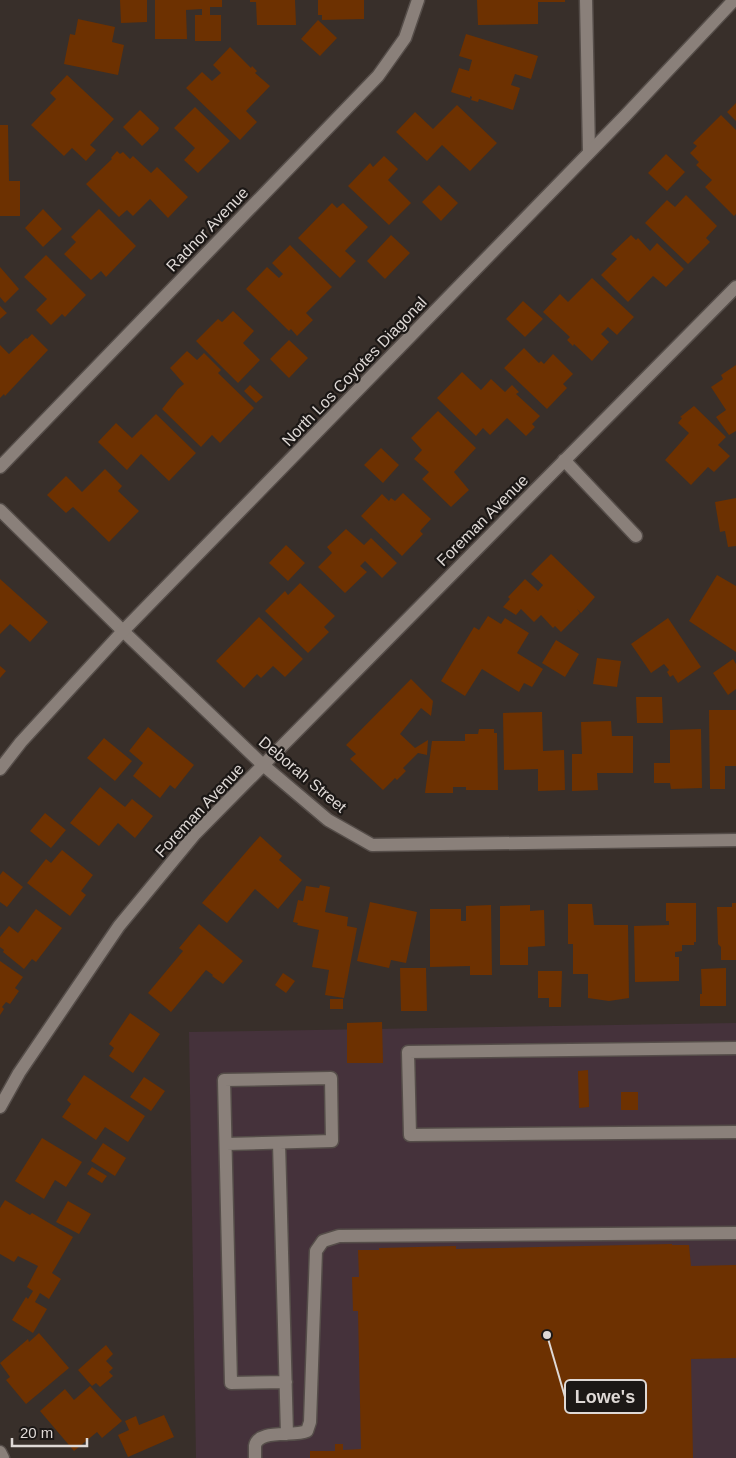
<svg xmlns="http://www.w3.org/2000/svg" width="736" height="1458" viewBox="0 0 736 1458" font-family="Helvetica,sans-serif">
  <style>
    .commercial { fill: #45323b }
    .building { fill: #6d3101 }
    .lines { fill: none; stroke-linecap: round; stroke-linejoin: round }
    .service-casing { stroke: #554d49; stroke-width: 15 }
    .minor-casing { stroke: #554d49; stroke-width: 15 }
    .secondary-casing { stroke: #554d49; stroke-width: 15 }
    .service { stroke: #8a807a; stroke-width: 12 }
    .minor { stroke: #8a807a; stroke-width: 12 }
    .secondary { stroke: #8a807a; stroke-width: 12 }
    .labels { text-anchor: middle; stroke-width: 4.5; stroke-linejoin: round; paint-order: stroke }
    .street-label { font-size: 16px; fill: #dfd9d6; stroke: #1c1816 }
    .leader { fill: none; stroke: #dfd9d6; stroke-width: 2 }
    .callout-dot { fill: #dfd9d6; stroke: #1c1816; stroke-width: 2 }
    .callout { fill: #1c1816; stroke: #dfd9d6; stroke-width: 2 }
    .callout-label { font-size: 18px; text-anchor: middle; font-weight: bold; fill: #dfd9d6 }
  </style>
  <rect width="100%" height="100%" fill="#382f2a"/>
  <path class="commercial" d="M736,1023V1458H196L189,1032Z"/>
  <path class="building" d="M120,0H147V22L121,23Z
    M155,0H222V7H210V15H221V41H195V15H202V9L186,10L187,39H155Z
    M250,0H295L296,25H257L256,2H250Z
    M318,0H364V19L322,20V15H318Z
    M477,0H565V2H538V24L478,25Z
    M78,19L115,27L112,42L124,45L118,75L64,64L70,34L75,35Z
    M318,20L337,38L320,56L301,39Z
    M466,34L538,56L531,79L515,74L511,85L520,88L513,110L479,99L478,102L471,100L472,97L470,96V98L451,92L459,68L469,71L472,60L459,56Z
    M230,47L251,68L252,66L257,71L255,73L270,86L246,111L257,122L240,140L186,88L202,72L212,81L221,73L213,65Z
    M67,75L114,119L90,145L96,150L86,161L72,148L64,156L31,125L56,99L50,93Z
    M736,103V121L727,112Z
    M457,105L497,143L470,171L442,145L427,161L396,132L415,112L433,129Z
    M195,107L230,141L198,173L184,160L195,148L174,128Z
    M140,110L159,128L158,131L142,146L123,127Z
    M721,115L736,130V214L734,216L705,187L712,180L696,165L699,162L690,153L697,146L693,143Z
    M0,125H8L9,181H20V216H0Z
    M117,151L120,154L123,152L130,159L133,156L151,173L157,167L188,197L168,218L150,199L133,216L127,210L119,217L86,184L112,159L111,158Z
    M666,154L685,172L667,191L648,173Z
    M384,156L398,169L388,180L411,203L389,225L348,186L370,163L373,167Z
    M439,185L458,203L441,221L422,202Z
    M686,195L717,226L706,238L710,242L688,264L645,223L667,200L675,207Z
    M332,203L337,208L343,203L368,227L345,251L356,261L340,278L298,238Z
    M43,209L62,229L43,247L25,228Z
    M99,209L136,246L106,277L101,271L91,280L64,254L76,242L71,237Z
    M391,235L410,253L385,279L367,261Z
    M631,235L636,240L638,238L650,251L657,243L684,269L666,287L653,276L628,302L601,275L617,259L611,254Z
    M290,245L332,287L306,313L313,320L297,336L291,329L289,331L246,289L267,267L279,278L283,274L272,263Z
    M46,255L86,295L65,317L62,314L51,325L36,310L47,299L24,277Z
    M0,267L19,289L5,303L0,297Z
    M592,278L634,317L617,335L608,327L601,334L609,342L592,361L574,344L573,346L567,340L570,337L543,312L560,294L568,302Z
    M523,301L543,319L525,337L506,319Z
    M0,306L7,313L0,319Z
    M233,311L254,331L243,343L260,360L238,383L196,341L218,319L222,322Z
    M32,334L48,350L5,396L4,394L0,398V345L9,354L26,338L27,339Z
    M289,340L308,358L289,378L270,359Z
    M524,348L539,363L541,361L544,364L553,354L573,374L563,384L567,388L547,409L504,368Z
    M187,351L197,360L204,353L221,370L218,373L254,408L220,443L212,435L201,447L162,409L178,389L184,384L170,368Z
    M736,365V431L729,435L716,417L726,410L711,387L723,379L721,375Z
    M462,372L481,390L491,379L505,392L512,385L519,392L516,394L540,416L532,424L535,427L526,436L507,418L490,435L483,428L476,436L437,398Z
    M250,385L263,397L256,403L244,391Z
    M694,406L726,437L718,445L730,456L714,472L708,467L691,485L665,460L689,433L678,423L682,418L680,417Z
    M438,411L476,448L454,472L469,490L451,507L422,479L429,472L414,459L422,450L411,438Z
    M156,414L196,453L169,481L141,454L127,470L98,442L116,423L132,438Z
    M381,448L399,465L383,483L364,465Z
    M105,469L122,486L118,491L139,511L109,542L73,507L66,513L47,495L66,476L82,492Z
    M403,493L431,519L420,531L423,534L402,556L361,516L382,494L389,501L391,498L395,501Z
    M736,498V546L728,547L725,531L720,532L715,502Z
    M346,529L364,545L371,538L397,563L382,578L365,561L360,566L367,572L345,593L318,567L332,553L327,547Z
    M286,545L305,563L288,581L269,563Z
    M551,554L595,597L581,613L577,609L580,613L561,632L555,626L553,628L541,615L534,622L521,609L516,615L503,607L510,599L508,597L525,579L538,591L543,585L531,574Z
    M717,575L736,586V652L689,621Z
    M0,579L48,622L30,642L10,624L0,634Z
    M300,583L335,616L324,627L329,632L308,653L265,611L285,591L288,595Z
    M488,616L501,624L505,618L529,633L517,653L543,669L532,687L524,683L519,692L482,669L465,696L441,681L474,627L479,630Z
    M259,617L303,659L285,677L273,666L261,678L257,674L244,688L216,661Z
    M668,618L701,667L678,683L673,675L670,677L667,672L669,670L664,664L651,673L631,644Z
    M556,640L579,654L565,677L542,663Z
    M597,658L621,661L617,687L593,684Z
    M733,659L736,664V689L728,695L713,673Z
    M0,666L6,671L0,678Z
    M411,679L433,701L431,716L421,708L400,734L415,748L428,740L427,755L418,753L403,768L406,771L397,780L395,778L383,790L350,759L356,754L346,745Z
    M636,697H662L663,723H637Z
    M709,710H736V766H725V789H710Z
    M542,712L543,751L564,750L565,790L538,791V769L504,770L503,713Z
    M611,721L612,736H633V773H597L598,790L572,791V754H582L581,722Z
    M148,727L194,765L175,789L170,785L160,798L133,776L143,763L129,751Z
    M479,729H494V733H497L498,790H466V787H453V793H425L432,741H465V734H478Z
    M701,729L702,788L671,789L670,783H654V763H670V730Z
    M104,738L132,761L115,781L87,758Z
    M100,787L125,807L132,799L153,816L135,838L118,823L99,846L70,823Z
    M45,813L66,830L51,848L30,831Z
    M260,836L282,856L279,860L302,880L278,909L255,889L227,923L202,903Z
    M62,850L93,875L81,891L86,895L70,916L27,883L46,859L51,863Z
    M3,871L23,887L7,907L0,902V875Z
    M320,885L330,887L325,912L348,917L347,926L357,928L344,998L325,995L329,970L312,967L319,930L297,925L298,923L293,922L298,900L303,901L306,886L319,888Z
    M370,902L417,912L406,963L391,960L389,968L357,961Z
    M666,903H696V942H694V945H682V951L675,952V957H679V981L635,982L634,926L669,925V921H666Z
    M732,903H736V960H721V947L718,944L717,907H732Z
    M568,904H592L594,925H628L629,998L609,1001L588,998V974H573V944H568Z
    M491,905L492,975H470V966L430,967V909H461V921H466V906Z
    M530,905V911L544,910L545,946L528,947V965H500V906Z
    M36,909L62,928L36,962L32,959L24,969L3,952L4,950L0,947V937L9,926L18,933Z
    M199,924L243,961L223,984L212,976L213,975L206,970L171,1012L148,993L183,951L179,948Z
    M0,961L23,977L15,988L19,991L10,1004L6,1002L2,1007L4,1009L0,1015Z
    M400,968H426L427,1011H401Z
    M726,968V1006H700V994H702L701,969Z
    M538,971H562L561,1007H549V998H538Z
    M283,973L295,981L286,993L275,985Z
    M330,999H343V1009H330Z
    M130,1013L160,1034L133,1073L109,1056L114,1048L109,1044Z
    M382,1022L383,1063H347V1023Z
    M588,1070L589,1107L579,1108L578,1071Z
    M84,1075L145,1116L128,1142L105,1127L96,1140L62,1117L71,1104L67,1100Z
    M144,1077L165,1091L151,1111L130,1097Z
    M621,1092H638V1110H621Z
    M42,1138L82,1162L66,1187L55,1180L44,1199L15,1181Z
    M103,1143L126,1158L115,1176L91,1161Z
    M92,1167L107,1176L102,1183L87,1174Z
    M5,1200L30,1215L32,1213L73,1237L52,1273L61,1279L49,1299L40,1293L35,1302L47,1309L33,1333L12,1320L26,1297L28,1299L33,1291L27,1287L38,1266L18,1256L14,1262L0,1254V1208Z
    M68,1201L91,1214L79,1234L56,1222Z
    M672,1244V1245H689L691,1266L736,1265V1358L691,1359L693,1458H310V1451H335V1444H343V1450L361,1449L358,1311H353L352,1277H359L358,1250H379V1248L456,1246V1249Z
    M39,1333L69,1368L26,1404L6,1380L10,1377L0,1363L28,1339L29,1342Z
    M106,1345L113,1354L106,1361L113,1368L109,1372L113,1376L100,1387L96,1383L92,1386L78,1370Z
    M90,1386L122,1421L102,1438L97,1432L74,1451L40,1411L65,1389L74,1400Z
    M164,1415L174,1437L128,1457L118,1435L129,1430L125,1421L136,1416L139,1425Z"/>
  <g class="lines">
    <defs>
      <path id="service" d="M586,0L589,152
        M736,1048L408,1052L410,1135L736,1132
        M279,1143L287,1434
        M226,1144L332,1141L331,1078L224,1080L231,1383L286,1382
        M255,1458C255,1454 255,1449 255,1446C258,1429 293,1437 307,1431L310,1422L316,1251L323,1241L339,1236L736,1233"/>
      <path id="minor" d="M564,460L636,536
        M0,467L378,76L405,38L418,0
        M0,510L123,631L263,765L328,820L372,845L736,840
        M0,1107L19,1073L119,926L195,834L736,287
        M0,1452L3,1458"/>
      <path id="secondary" d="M0,769L21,742L123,631L625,116L734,0"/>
    </defs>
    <use href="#service" class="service-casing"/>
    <use href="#minor" class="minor-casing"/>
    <use href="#secondary" class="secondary-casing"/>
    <use href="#service" class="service"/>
    <use href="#minor" class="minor"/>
    <use href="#secondary" class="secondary"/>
  </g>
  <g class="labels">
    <g class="street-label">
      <text transform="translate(207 229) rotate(-46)" y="6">Radnor Avenue</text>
      <text transform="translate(354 371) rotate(-46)" y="6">North Los Coyotes Diagonal</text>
      <text transform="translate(482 520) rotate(-45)" y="6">Foreman Avenue</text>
      <text transform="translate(303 774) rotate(40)" y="6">Deborah Street</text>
      <text transform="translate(199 810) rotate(-47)" y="6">Foreman Avenue</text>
    </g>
  </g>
  <path class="leader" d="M547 1335L565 1397"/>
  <circle class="callout-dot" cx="547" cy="1335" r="5"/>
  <rect class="callout" x="565" y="1380" width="81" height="33" rx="5"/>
  <g class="callout-label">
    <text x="605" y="1403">Lowe's</text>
  </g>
  <path d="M12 1438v8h75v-8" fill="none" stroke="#dfd9d6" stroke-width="2.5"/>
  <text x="20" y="1438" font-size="15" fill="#dfd9d6" stroke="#1c1816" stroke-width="4" paint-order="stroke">20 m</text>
</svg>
